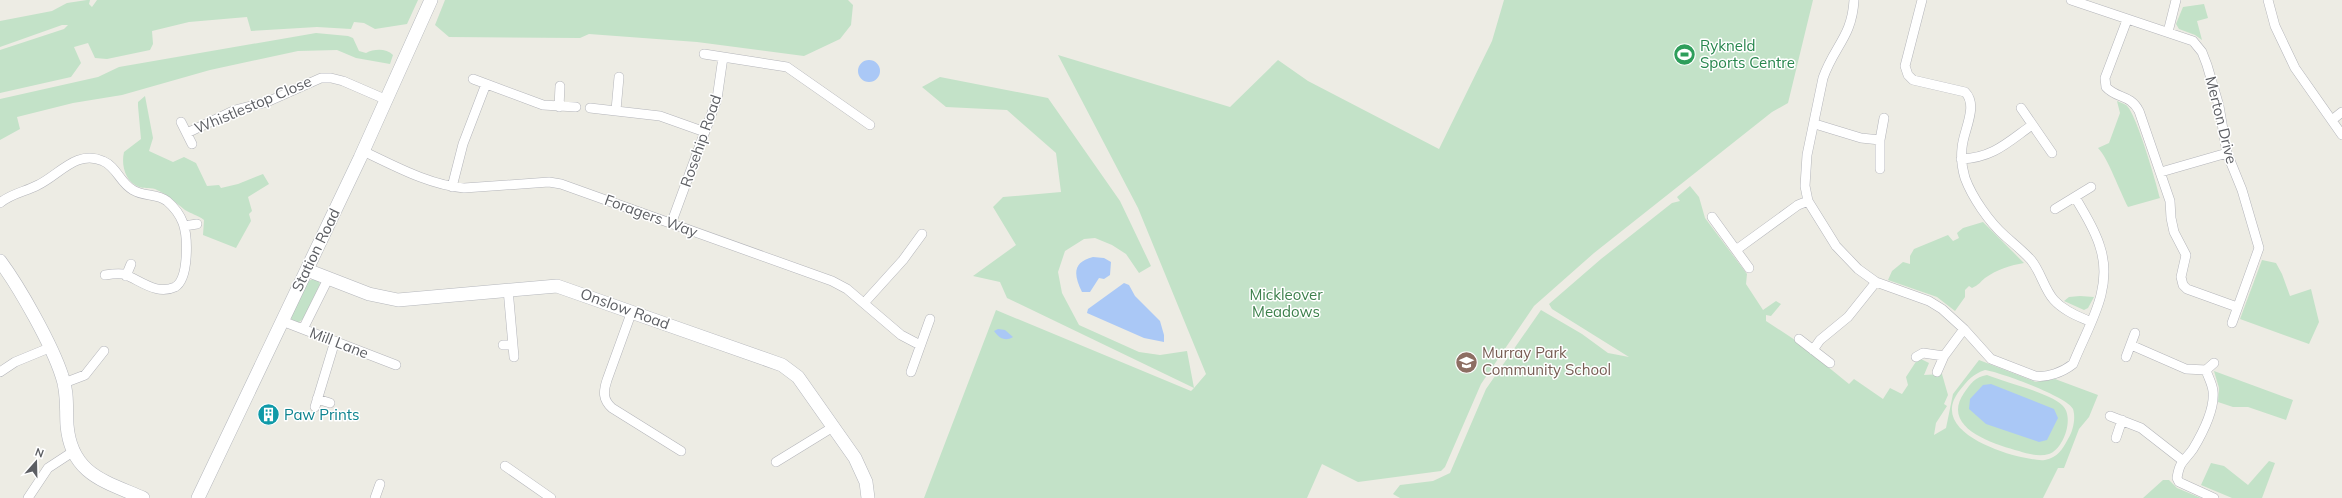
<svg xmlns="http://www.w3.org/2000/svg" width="2342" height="498" viewBox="0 0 2342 498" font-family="Mulish,sans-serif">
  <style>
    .green { fill: #c3e2c8; fill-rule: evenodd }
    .water { fill: #aac8f6 }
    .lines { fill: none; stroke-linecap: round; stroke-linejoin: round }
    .street-casing { stroke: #b4b5ba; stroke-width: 10 }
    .secondary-casing { stroke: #b5b7bc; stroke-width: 14 }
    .street { stroke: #fff; stroke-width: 9 }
    .secondary { stroke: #fff; stroke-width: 13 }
    .labels { text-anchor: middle; stroke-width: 3; stroke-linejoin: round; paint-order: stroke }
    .leisure-label { font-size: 15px; fill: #27864d; stroke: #fff; text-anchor: start }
    .street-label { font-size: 15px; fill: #5c5e63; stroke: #fff }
    .park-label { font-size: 15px; fill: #3d804c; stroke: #fff }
    .education-label { font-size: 15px; fill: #785e54; stroke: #fff; text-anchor: start }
    .culture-label { font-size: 15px; fill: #0d838f; stroke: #fff; text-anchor: start }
  </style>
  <rect width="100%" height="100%" fill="#edece4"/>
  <path class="green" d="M87,0H90L89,4L92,7L97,0H418L407,24L375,29L364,23L354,22L351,29L317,27L251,31L247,17L189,22L152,31L153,44L150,50L107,59L95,58L88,43L74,47L81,63L71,77L0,93V50L64,29L68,25H62L0,47V21L52,11L67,3Z
    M445,0H848L853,5L851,25L840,39L804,56L697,42L589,34L580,38L449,37L435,25Z
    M1504,0H1813L1788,103L1772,112L1594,253L1534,306L1481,384L1445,467L1441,471L1358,482L1322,464L1307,498H924L996,310L1191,391L1194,388L1007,298L1000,282L973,276L1016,245L993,207L1003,197L1061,192L1056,153L1007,110L946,107L922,87L940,77L1048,98L1120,201L1151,266L1139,273L1126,254L1112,245L1095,238L1084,239L1065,251L1058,272L1062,293L1079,325L1139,352L1160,355L1187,351L1194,388L1206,374L1138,208L1058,55L1230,107L1278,60L1308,81L1439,149L1492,41Z
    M2204,4L2208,18L2197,21L2202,40L2195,35L2179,29L2176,24L2183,7Z
    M316,33L348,36L353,38L359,51L366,53C374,49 386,48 393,55L390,64L356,58L337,50L298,51L210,70L122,95L73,103L17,117L20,129L0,140V99L98,77L119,67Z
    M145,96L153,138L149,151L173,162L184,157L196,163L207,186L219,185L221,188L238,184L263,174L269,184L248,197L252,211L249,214L251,221L236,248L203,235L204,220C198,215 191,214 185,210C175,202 168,195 157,190C152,187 145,189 139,187C125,182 121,165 124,152L141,139L138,106V102Z
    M2117,101C2119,102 2123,103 2126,105C2136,112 2156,182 2160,198L2128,207C2120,192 2108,158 2098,148L2109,143L2120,113Z
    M1690,186L1699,197L1705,218L1747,274L1746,284L1763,310L1776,301L1781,304L1771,316L1766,315V321L1795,340L1849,384L1854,379L1883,399L1890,388L1902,394L1908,385L1906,377L1917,360L1921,359L1929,363L1924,375L1942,374L1948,395L1944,404L1947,406L1936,423L1934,435L1946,428L1953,394L1979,360L2036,382L2055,379L2098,395L2089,417L2079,429L2064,468H2058L2043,498H1400L1393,494L1400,485L1433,481L1450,473L1486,389L1541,310L1582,334L1608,353L1629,357L1552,309L1549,304L1601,259L1672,203L1680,201L1677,197ZM1985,370C2000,372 2068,397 2073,409C2076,418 2073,431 2068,439C2062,450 2058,457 2045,460C2037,461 2029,458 2021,457C1995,451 1929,428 1960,390C1968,380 1973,374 1985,370Z
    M1983,222L2024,263C2011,265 1996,270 1985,278C1980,282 1979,285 1972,288L1969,286L1965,290V297L1955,311L1937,297L1888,280L1892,271L1903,262L1910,264V256L1914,249L1948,235L1953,241L1959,238L1957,233L1963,228Z
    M2262,260L2276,263L2282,274L2290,296L2311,289L2319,322L2309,344L2240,319Z
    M313,279L318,280L320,284L303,319L299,322H294L290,317L304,283Z
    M2080,296L2094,297L2088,308L2084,310L2064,301L2069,297Z
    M2214,371L2293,400L2286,420L2248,407H2233L2218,402L2219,388Z
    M1987,375C2007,383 2047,392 2062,405C2075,416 2064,449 2049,454C2039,457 2028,454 2019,451C1994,444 1940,428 1964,393C1971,383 1975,377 1987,375Z
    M2269,461L2275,463L2262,498H2232L2201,485L2211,463L2224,466L2248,485Z
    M2163,480H2169L2177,488L2201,498H2143Z"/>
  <path class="water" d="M858 71a11 11 0 1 1 22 0a11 11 0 1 1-22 0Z
    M1093,257L1104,258L1111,262L1110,275L1104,279L1099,278L1090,292H1082C1073,274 1073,262 1093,257Z
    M1124,283L1129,285L1135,296L1160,321L1164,335V342L1144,338L1087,313L1088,309Z
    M998,329L1005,330L1013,337C1005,342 999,338 994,331Z
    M1991,384L2054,409L2058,418L2047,440L2039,442L1986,424L1969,409L1970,399L1983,385Z"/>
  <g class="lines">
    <defs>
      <path id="street" d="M1854,0C1852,37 1834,46 1823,78L1807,155L1805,186L1808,201L1836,246L1858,269L1876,282L1929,301L1942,309L1964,329L1991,359L2035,376C2047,378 2063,372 2073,364C2088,326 2114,289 2100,247C2095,229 2084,213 2075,197
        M1922,0L1905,66L1908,75L1913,80L1965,92C1979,106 1963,131 1962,148C1961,157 1962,168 1965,178C1972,197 1989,222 2005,236C2014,244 2023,251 2031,260C2041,272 2044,289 2054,300C2064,311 2078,316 2091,322
        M2071,0L2193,41L2202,52L2207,65L2219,106L2227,153L2242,190L2259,248L2232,323
        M2268,0L2275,26L2295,68L2342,135
        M2127,20L2105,78L2106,87C2117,99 2130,94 2139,111L2170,201L2171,218L2174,232L2186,255L2181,277L2183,285L2187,289L2237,307
        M2168,32L2176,0
        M704,54L787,67L870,125
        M473,79L543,105L576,107
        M559,107L560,86
        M590,108L660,116L705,132
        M2021,108L2052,153
        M616,110L619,77
        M2332,120L2342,112
        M181,122L192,144
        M1815,124L1861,138L1880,140
        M187,133L235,110L267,102L321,78H331L343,81L387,100
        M363,151C395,166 429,185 464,188L549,182L561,184L832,281L847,289L901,335L920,345
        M1961,159C1993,158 2008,142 2032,125
        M1880,169V140L1884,118
        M2161,172L2227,153
        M452,187L463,144L486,84
        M0,203C12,193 25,192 38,185C59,175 77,149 103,161C117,167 120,183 133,190C144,197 157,193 167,201C174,207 180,215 183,223C188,237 189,279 175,287C156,296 139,279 123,274C117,273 111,274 105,275
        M2055,209L2091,187
        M1712,217L1749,268
        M671,224L717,99L723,57
        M184,226L197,224
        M1736,250L1798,205L1808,201
        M126,276L131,264
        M508,289L514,357
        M865,302L903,260L922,234
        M632,311L607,380C603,392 603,400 612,408L681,451
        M282,321L396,365
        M303,329L328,279
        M1799,339L1830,363
        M503,345H513
        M2131,345L2186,369L2206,370L2214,363
        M1813,350L1820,340L1848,317L1876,282
        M1916,357L1923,353L1944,356
        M2126,357L2135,333
        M2206,370C2208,377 2212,383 2213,391C2215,409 2202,434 2193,449C2184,462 2180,460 2177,478L2179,482L2214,498
        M0,372L15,362L49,348
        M911,372L930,319
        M1937,372L1944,356L1964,329
        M64,383L85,375L104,351
        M317,399L330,403
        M315,407L335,341
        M2110,416L2141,428L2182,460
        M2116,438L2122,420
        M776,462L833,427
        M505,466L551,498
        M28,498L48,468L74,451
        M375,498L380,484"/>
      <path id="secondary" d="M0,261C20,288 52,345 62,376C68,392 66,409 67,425C71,474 104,481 143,498
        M307,270L369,294L398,300L557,286L782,365L798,377L855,458L866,482L868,498
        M198,498L360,158L431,0"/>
    </defs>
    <use href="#street" class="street-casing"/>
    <use href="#secondary" class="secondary-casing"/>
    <use href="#street" class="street"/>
    <use href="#secondary" class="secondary"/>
  </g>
  <defs>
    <symbol id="stadium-disc" viewBox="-11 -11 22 22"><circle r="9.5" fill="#2e9e5b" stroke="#fff"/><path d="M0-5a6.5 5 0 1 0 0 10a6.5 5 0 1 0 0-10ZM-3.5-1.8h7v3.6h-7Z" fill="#fff"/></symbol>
    <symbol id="school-disc" viewBox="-11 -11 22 22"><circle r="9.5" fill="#8d6e63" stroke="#fff"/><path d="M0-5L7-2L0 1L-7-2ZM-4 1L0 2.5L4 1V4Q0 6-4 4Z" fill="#fff"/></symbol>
    <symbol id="building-disc" viewBox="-11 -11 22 22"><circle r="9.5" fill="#0f9aa8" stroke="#fff"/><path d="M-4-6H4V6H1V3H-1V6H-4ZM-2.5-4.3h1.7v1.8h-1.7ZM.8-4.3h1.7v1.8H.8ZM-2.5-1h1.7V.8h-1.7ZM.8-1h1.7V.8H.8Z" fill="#fff"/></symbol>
  </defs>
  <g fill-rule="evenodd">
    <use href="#stadium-disc" x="1672" y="42" width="25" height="25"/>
    <use href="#school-disc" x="1454" y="350" width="25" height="25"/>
    <use href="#building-disc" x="256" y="402" width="25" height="25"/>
  </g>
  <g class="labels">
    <g class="leisure-label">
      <text x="1700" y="51">Rykneld<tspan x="1700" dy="17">Sports Centre</tspan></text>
    </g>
    <g class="street-label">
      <text transform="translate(253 105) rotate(-23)" y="5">Whistlestop Close</text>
      <text transform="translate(2221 120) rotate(76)" y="5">Merton Drive</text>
      <text transform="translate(701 141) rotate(-71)" y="5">Rosehip Road</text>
      <text transform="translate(651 216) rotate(20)" y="5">Foragers Way</text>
      <text transform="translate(316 250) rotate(-64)" y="5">Station Road</text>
      <text transform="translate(625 309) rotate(20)" y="5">Onslow Road</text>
      <text transform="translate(339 343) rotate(21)" y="5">Mill Lane</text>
    </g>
    <g class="park-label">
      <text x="1286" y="300">Mickleover<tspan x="1286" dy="17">Meadows</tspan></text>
    </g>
    <g class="education-label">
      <text x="1482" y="358">Murray Park<tspan x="1482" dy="17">Community School</tspan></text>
    </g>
    <g class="culture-label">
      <text x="284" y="420">Paw Prints</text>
    </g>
  </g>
  <g transform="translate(36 462) rotate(20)" stroke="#ffffff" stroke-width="3" paint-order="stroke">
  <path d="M0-3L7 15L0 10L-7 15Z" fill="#5c5e63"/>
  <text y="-6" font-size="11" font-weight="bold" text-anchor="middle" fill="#5c5e63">N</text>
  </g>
</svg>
